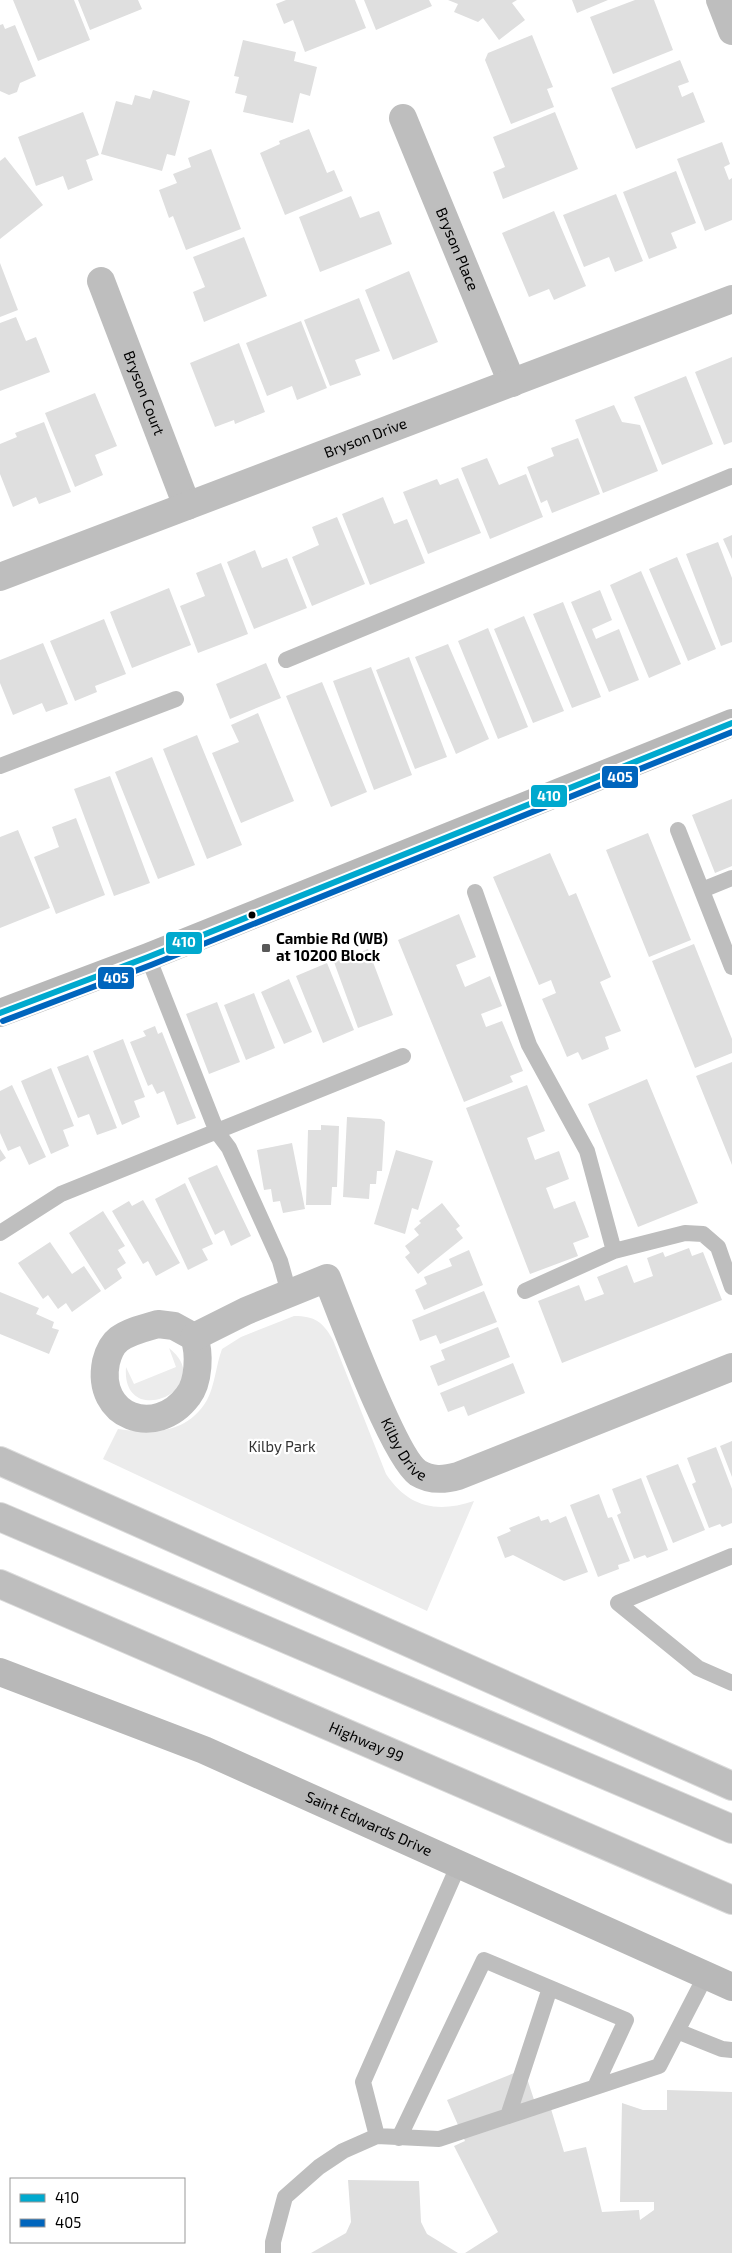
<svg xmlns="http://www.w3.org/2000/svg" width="732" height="2253" viewBox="0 0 732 2253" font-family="'Exo 2',sans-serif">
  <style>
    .green { fill: #ececec }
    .building { fill: #dfdfdf }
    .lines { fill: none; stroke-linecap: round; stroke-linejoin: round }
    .highway-casing { stroke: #dbdbdb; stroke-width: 30 }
    .lane { stroke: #bebebe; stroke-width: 16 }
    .street { stroke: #bebebe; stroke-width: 28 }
    .secondary { stroke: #b8b8b8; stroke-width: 28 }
    .highway { stroke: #bebebe; stroke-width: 28 }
    .bus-1-casing { stroke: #fff; stroke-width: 10 }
    .bus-2-casing { stroke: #fff; stroke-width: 10 }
    .bus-1 { stroke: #00a9ce; stroke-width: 6 }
    .bus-2 { stroke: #0065bd; stroke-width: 6 }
    .bus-dot { fill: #000; stroke: #fff; stroke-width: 2 }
    .poi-dot { fill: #595959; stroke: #fff; stroke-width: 2 }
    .labels { text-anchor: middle; stroke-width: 4.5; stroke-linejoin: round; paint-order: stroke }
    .street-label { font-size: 15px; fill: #000; stroke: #fff }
    .poi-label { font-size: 15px; font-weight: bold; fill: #000; stroke: #fff; text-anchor: start }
    .park-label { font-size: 15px; fill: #333; stroke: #fff }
    .line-badge { stroke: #fff; stroke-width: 2 }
    .badge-label { font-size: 14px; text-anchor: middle; font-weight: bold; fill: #fff }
  </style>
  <rect width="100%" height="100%" fill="#fff"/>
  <path class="green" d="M294,1316C315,1316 323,1322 333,1340L386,1474C409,1508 437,1513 474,1501L427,1611L103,1459L118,1429C153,1434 187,1434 207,1400C215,1385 216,1365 222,1349L241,1337Z
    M169,1348C220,1389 121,1432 126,1367L134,1384L176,1367Z"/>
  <path class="building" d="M13,0H74L90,40L38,61Z
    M78,0H138L142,9L90,30Z
    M286,0H355L366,28L305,52L293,20L284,24L276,4Z
    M364,0H429L432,6L376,30Z
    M448,0H517L512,3L525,20L499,40L483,18L478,22L454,12L458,4Z
    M572,0H608L577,13Z
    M635,0H654L673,50L613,74L590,17Z
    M3,24L5,29L15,25L36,76L20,83L17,92L9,95L0,91V25Z
    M532,35L553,87L547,89L554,107L511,124L485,60L488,53Z
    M243,40L296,52L294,61L317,67L310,96L300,93L293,123L243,112L247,96L235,93L239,77L234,76Z
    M680,60L689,82L678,86L682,97L693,92L705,122L636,149L611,88Z
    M153,90L190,101L175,156L167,154L162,171L101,154L116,101L132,105L135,95L150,99Z
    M83,112L99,155L86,160L93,180L68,190L63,176L36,186L18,137Z
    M555,112L578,169L503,199L493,172L505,167L493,137Z
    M309,129L327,173L334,170L343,191L285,215L260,153L280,144L279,141Z
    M722,142L730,164L724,167L729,180L732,178V220L705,231L677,159Z
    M211,149L241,229L186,250L173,216L169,218L159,190L177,183L173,174L191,167L188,158Z
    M5,157L43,205L0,239V161Z
    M676,171L696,223L671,233L677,248L649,259L623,192Z
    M616,194L643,261L615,272L609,257L584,267L563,215Z
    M351,196L360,218L379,211L392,244L320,272L299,217Z
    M554,211L586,286L554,300L549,289L529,297L502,233Z
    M244,237L267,296L204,322L193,292L205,287L193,257Z
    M0,263L18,310L0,317Z
    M409,271L438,342L393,360L365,290Z
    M359,298L380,351L355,360L361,375L330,386L304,320Z
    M16,317L26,341L36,337L50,372L0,391V323Z
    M301,321L327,388L297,400L292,386L267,396L246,343Z
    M239,343L265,412L235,424L234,420L215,427L190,363Z
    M732,357V442L724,445L695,372Z
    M686,376L713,444L662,465L634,397Z
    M95,393L117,446L95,455L103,475L75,487L45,413Z
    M614,405L622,422L640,425L658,471L603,493L575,420Z
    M44,422L71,492L39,504L36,497L13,507L0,474V444L17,437L15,433Z
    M578,438L600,494L552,513L547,500L541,503L527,467L554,456L551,448Z
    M487,458L499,485L526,474L543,517L490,539L461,468Z
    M458,478L481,533L428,554L403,492L437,479L440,485Z
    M383,497L394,524L407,519L425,563L370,585L342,514Z
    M337,517L365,584L312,606L292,557L319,545L312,527Z
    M732,535V559L723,539Z
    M718,542L732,578V642L721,646L686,554Z
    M255,550L262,568L287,558L307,608L254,629L227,562Z
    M677,557L716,649L688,661L649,569Z
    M221,563L248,634L198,653L180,606L205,596L196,573Z
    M641,571L681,664L649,678L610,585Z
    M169,588L191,645L132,668L110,612Z
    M600,590L612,620L592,629L596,639L619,629L639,680L609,692L571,602Z
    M563,602L601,697L572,708L533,614Z
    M524,616L564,711L533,723L494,629Z
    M104,619L126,674L95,686L97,692L75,701L50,641Z
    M488,628L528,727L498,739L458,641Z
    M43,643L68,704L46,712L42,703L13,715L0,683V660Z
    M448,644L489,739L456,754L415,657Z
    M409,657L447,757L415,769L376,670Z
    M266,663L281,698L230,719L216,684Z
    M371,667L412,775L374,790L333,681Z
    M322,682L367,792L331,807L286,696Z
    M258,713L294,801L241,823L212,753L239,742L231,725Z
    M197,735L242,845L207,859L163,749Z
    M152,757L195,865L158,879L115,772Z
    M110,776L150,883L114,896L74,789Z
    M732,799V866L715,873L692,815Z
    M76,818L105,895L56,914L34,857L59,847L52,827Z
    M18,830L50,908L0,928V837Z
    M648,833L691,940L649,957L606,850Z
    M550,853L569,896L576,893L611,977L600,982L621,1031L605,1037L609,1049L582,1060L578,1052L567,1057L542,999L556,993L551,980L539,985L493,877Z
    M459,914L476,957L456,965L465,987L490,976L502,1006L481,1014L486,1027L502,1021L523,1071L510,1076L513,1082L464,1102L398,940Z
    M694,944L732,1039V1053L695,1068L652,961Z
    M368,949L393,1015L358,1028L334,962Z
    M327,963L354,1030L323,1043L296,976Z
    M289,979L312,1032L284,1044L261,992Z
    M254,993L275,1048L246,1060L224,1005Z
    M217,1002L240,1062L209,1074L186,1014Z
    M155,1026L158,1034L162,1032L196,1118L177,1125L164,1091L157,1094L152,1084L148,1086L130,1042L146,1036L143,1031Z
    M123,1039L145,1097L134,1101L140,1117L122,1125L93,1051Z
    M88,1055L117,1128L97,1135L89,1114L78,1118L57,1067Z
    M732,1062V1165L696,1076Z
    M51,1068L74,1126L63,1130L69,1146L51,1154L21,1081Z
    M647,1079L698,1203L638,1227L588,1104Z
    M12,1085L46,1157L29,1165L20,1146L8,1151L0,1133V1091Z
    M527,1085L545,1131L527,1138L535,1160L559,1151L569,1179L546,1188L554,1209L575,1201L589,1237L573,1243L578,1256L530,1274L466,1108Z
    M347,1117L381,1119L385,1122L382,1171H377L376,1184H370L369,1199L343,1197Z
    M321,1125L339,1126L337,1187H332L331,1205H306L308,1130H321Z
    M292,1143L305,1209L283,1213L280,1201L273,1202L271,1189L264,1190L257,1150Z
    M0,1149L6,1158L0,1162Z
    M396,1150L433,1161L418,1210L412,1208L405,1234L374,1224Z
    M217,1165L251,1236L231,1246L224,1230L215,1235L188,1178Z
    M185,1183L213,1244L202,1249L208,1260L188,1270L155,1199Z
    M143,1200L180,1263L156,1276L148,1261L143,1264L112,1211L129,1201L132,1206Z
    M442,1203L460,1226L456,1229L463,1238L418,1274L405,1257L410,1253L405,1246L419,1235L414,1229L421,1223L419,1221Z
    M103,1211L125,1246L118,1250L126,1263L117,1269L122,1278L105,1290L69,1233Z
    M50,1242L72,1274L84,1266L101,1291L72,1312L66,1303L58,1309L48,1295L43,1299L18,1263Z
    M689,1248L692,1256L703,1252L722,1300L562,1363L538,1301L579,1285L585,1301L604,1294L597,1277L627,1265L634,1283L653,1276L647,1258L663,1252L665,1257Z
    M469,1250L483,1285L424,1310L415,1290L427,1284L424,1277L452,1266L449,1259Z
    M484,1291L497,1322L440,1344L436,1335L420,1341L412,1320Z
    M0,1292L39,1308L36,1314L54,1322L52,1328L59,1330L49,1354L0,1334Z
    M498,1327L510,1357L438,1386L430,1366L445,1360L441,1350Z
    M513,1363L525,1393L468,1416L464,1406L448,1412L440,1393Z
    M732,1441V1477L720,1446Z
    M716,1447L732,1489V1523L722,1527L720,1524L709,1528L692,1484L696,1482L687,1458Z
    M678,1464L705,1530L673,1543L646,1476Z
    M641,1478L668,1550L647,1558L645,1555L634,1559L617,1515L621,1513L612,1489Z
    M599,1494L608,1518L612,1517L630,1561L618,1565L619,1569L598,1577L570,1505Z
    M539,1516L541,1521L548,1519L550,1523L566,1516L588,1572L564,1581L513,1555L505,1558L497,1537L511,1531L509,1528Z
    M524,2069L538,2112L551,2109L564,2152L586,2147L602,2212L639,2210L640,2220L654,2210V2202H620L622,2103L643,2110H667V2090L732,2092V2253H465L498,2232L454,2146L465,2141L447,2100Z
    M348,2180L419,2181L421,2222L427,2234L458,2253H311L346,2233L351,2222Z"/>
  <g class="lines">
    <defs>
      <g id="highway">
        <path d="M0,1461L732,1786"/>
        <path d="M0,1517L732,1829"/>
        <path id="s6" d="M0,1584L732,1900"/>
      </g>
    </defs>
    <use href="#highway" class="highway-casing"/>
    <path class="lane" d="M286,660L732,476
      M0,766L176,699
      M678,830L732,967
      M702,890L732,878
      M475,892L529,1045L587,1151L614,1251
      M148,957L217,1132L229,1148L280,1261L289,1293
      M0,1233L61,1194L403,1056
      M525,1291L614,1251L685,1233L703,1234L718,1247L732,1287
      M732,1556L618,1603L698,1668L732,1683
      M677,2031L722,2049L732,2050
      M508,2116L550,1988
      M377,2136L363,2082L459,1864
      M399,2138L484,1960L626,2020L595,2087
      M273,2253V2242L285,2197L319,2167L343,2151L377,2136L439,2139L659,2066L706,1975"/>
    <g class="street">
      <path d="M720,0L732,31"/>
      <path id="s1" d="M403,118L512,383"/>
      <path id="s2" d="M101,281L187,506"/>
      <path id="s3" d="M0,577L732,299"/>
      <path d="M158,1324L174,1326L194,1337C200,1353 199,1382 188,1396C156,1439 95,1417 106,1362C108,1354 111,1345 119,1339C130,1331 144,1328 158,1324Z"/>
      <path id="s4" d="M194,1337L246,1311L327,1278C341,1313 394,1457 418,1473C431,1481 444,1480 458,1476L732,1367"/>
    </g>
    <g class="secondary">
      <path d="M0,1013L148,957L732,723"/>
      <path id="s5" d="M0,1672L204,1750L732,1987"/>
    </g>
    <use href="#highway" class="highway"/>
    <defs>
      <path id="bus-1" d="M0,1013L148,957L732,723"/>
      <path id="bus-2" d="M3,1021L151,965L732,732"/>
    </defs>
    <use href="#bus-1" class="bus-1-casing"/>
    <use href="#bus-2" class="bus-2-casing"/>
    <use href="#bus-1" class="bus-1"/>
    <use href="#bus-2" class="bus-2"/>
  </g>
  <circle class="bus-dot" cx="252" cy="915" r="4.5"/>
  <rect class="poi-dot" x="261" y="943" width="10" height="10" rx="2.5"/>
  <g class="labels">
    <g class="street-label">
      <text dy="5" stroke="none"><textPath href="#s1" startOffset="142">Bryson Place</textPath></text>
      <text dy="5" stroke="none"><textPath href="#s2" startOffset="120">Bryson Court</textPath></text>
      <text dy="5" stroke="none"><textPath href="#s3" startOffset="391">Bryson Drive</textPath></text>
      <text dy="5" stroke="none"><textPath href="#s4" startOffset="334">Kilby Drive</textPath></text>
      <text dy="5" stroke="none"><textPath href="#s6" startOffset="399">Highway 99</textPath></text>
      <text dy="5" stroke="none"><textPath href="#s5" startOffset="399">Saint Edwards Drive</textPath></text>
    </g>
    <g class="poi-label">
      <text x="276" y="944">Cambie Rd (WB)<tspan x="276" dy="17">at 10200 Block</tspan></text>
    </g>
    <g class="park-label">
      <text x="282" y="1452">Kilby Park</text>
    </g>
  </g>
  <g class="line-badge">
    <rect x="601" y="765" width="38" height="24" rx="5" fill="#0065bd"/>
    <rect x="530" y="784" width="38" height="24" rx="5" fill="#00a9ce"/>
    <rect x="165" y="931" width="38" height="24" rx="5" fill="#00a9ce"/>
    <rect x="97" y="966" width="38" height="24" rx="5" fill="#0065bd"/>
  </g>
  <g class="badge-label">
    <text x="620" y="782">405</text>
    <text x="549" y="801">410</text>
    <text x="184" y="947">410</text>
    <text x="116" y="983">405</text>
  </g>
  <rect x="10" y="2178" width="175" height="65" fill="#ffffff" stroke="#999999"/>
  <rect x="20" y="2194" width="25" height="8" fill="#00a9ce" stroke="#999999"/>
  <text x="55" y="2203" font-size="15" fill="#000000">410</text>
  <rect x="20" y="2219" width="25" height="8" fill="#0065bd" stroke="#999999"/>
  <text x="55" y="2228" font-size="15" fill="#000000">405</text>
</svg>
